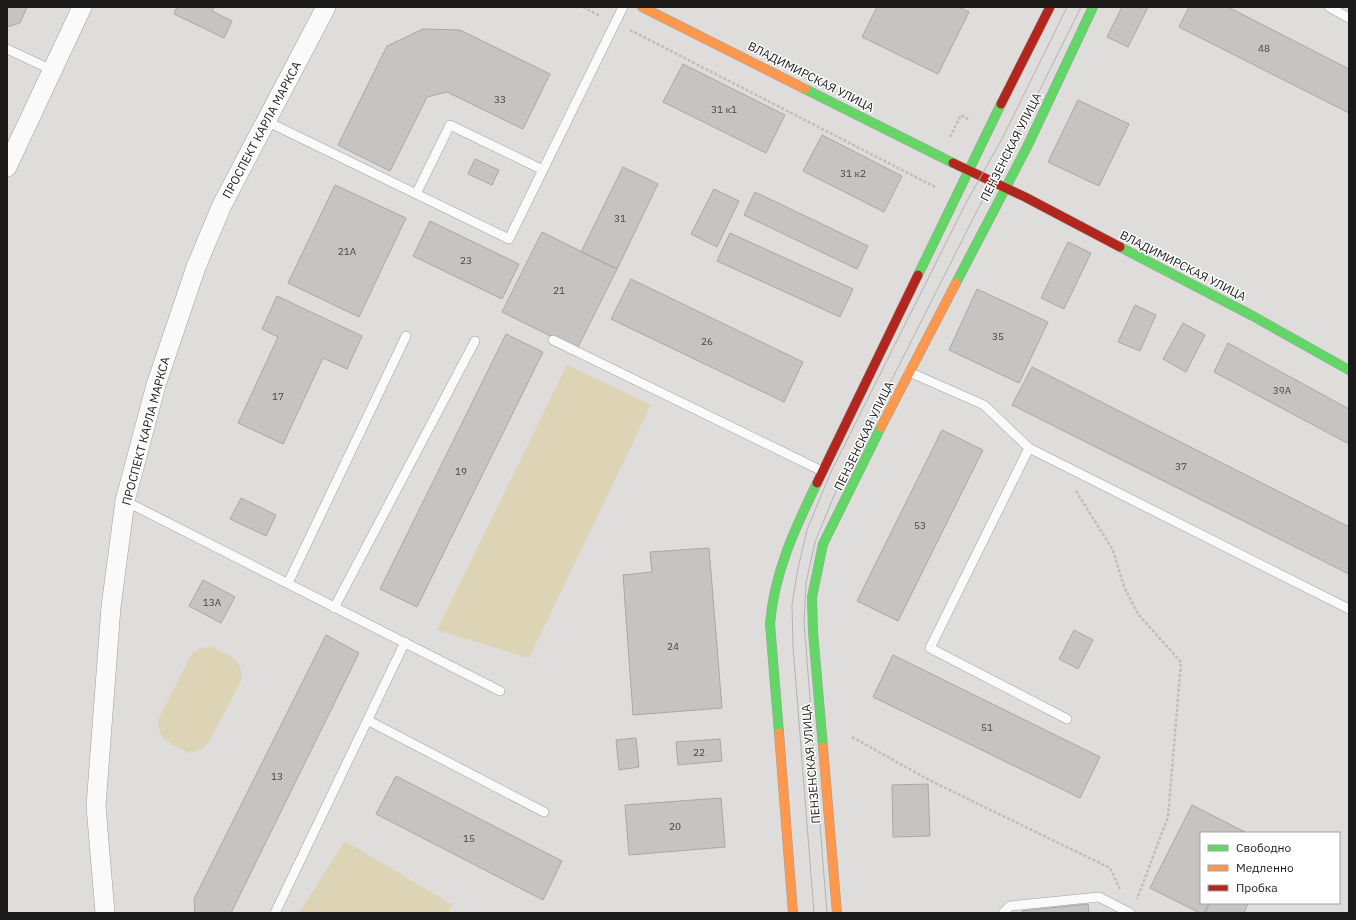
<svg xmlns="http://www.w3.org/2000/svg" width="1356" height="920" viewBox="0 0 1356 920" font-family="'IBM Plex Sans',sans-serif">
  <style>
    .green { fill: #dcd4b4 }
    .building { fill: #c5c4c3; stroke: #a9a8a7 }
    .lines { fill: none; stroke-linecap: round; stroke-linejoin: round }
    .lane-casing { stroke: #a09f9e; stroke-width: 10 }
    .street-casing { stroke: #a09f9e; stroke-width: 20 }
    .fast-casing { stroke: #a09f9e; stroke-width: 10 }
    .slow-casing { stroke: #a09f9e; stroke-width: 10 }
    .jam-casing { stroke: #a09f9e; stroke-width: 10 }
    .path { stroke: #bebebd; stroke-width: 2.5; stroke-dasharray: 3 2; stroke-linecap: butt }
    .lane { stroke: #fafafa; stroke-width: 9 }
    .street { stroke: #fafafa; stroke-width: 19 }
    .fast { stroke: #63d668; stroke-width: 9 }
    .slow { stroke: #ff974d; stroke-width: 9 }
    .jam { stroke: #b3261e; stroke-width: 9 }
    .tram { stroke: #b4b3b2; stroke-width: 1 }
    .labels { text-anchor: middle; stroke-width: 3; stroke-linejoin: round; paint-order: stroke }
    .number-label { font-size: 10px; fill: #464544 }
    .street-label { font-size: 12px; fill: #1b1a19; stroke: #fff }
  </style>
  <rect width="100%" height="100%" fill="#dedddc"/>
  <path class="green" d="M567,365L651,405L529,658L437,630Z
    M212,647C229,656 242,658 242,679L208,744L200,750L189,753C173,744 157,741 158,720L192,653L201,648Z
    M345,841L453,905L447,913H301L300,911Z"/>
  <path class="building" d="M7,7H27L20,23L7,27Z
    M177,7H214L212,11L232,21L224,38L174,14Z
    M877,7H959L969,12L938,74L862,37Z
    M1122,7H1148L1128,47L1107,37Z
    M1189,7H1228L1349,69V113L1179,27Z
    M423,29L460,30L550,74L523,129L447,92L427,97L390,171L338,145L387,46Z
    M683,64L785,115L766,153L663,102Z
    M1078,100L1129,124L1099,186L1048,162Z
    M822,135L902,176L884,212L803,171Z
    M475,159L499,170L492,185L468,174Z
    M623,167L658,184L617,269L581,252Z
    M335,185L406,218L359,317L288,283Z
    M714,189L739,201L717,247L691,234Z
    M755,192L868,246L857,269L744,215Z
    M430,221L519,264L502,299L413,256Z
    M542,232L617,269L577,349L502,312Z
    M730,233L853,289L840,317L717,261Z
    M1068,242L1091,253L1064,309L1041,298Z
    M631,279L803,362L784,402L611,319Z
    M977,289L1048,322L1019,383L949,350Z
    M277,296L362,336L347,369L323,358L283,444L238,423L278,337L262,329Z
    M1135,305L1156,315L1140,351L1118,342Z
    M1183,323L1205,335L1186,372L1163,359Z
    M506,334L543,352L417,607L380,589Z
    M1228,343L1349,409V444L1214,372Z
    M1032,367L1349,527V574L1012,405Z
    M942,430L983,450L898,621L857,601Z
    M241,498L276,515L266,536L230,519Z
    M709,548L722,708L633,715L623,575L652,572L650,552Z
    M203,580L235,597L221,623L189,606Z
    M1074,630L1093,640L1078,669L1059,659Z
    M326,635L359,653L231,913H195L194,899Z
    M893,655L1100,757L1080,798L873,697Z
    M636,738L639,767L619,770L616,740Z
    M720,739L722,761L678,765L676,742Z
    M396,776L562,861L543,900L376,814Z
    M928,784L930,836L893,837L892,785Z
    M721,798L725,847L629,855L625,805Z
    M1192,805L1245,832L1201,833V903H1209L1204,913H1200L1150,888Z
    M1210,903H1248L1244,913H1205Z
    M1088,904L1089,913H1022V911Z"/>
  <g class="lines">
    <defs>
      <path id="lane" d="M1329,7L1349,18
        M7,49L52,70
        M266,121L509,239L623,7
        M416,194L450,125L543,170
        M553,340L822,471
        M909,372L984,405L1029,448L1349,609
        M1029,448L930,648L1067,719
        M125,501L500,691
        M288,583L406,336
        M334,608L475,341
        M369,721L544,812
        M275,913L405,642
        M1003,913L1010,906L1099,897L1130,913"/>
      <path id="street" d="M7,167L82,7
        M105,913L96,806L111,607L125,501L156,385L196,267L222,205L326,7"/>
      <path id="fast" d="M805,89L953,163
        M1120,247L1251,315L1349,370
        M918,275L1001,104
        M956,283L1027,147L1093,7
        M779,733L770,624C774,573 795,528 817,483
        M823,747L813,632L812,597L823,544L881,427"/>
      <path id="slow" d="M642,7L805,89
        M881,427L956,283
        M779,733L793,913
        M823,747L837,913"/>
      <path id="jam" d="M1001,104L1050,7
        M953,163L1025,197L1120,247
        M817,483L918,275"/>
    </defs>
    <use href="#lane" class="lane-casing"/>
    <use href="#street" class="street-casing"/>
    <use href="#fast" class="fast-casing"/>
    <use href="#slow" class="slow-casing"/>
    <use href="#jam" class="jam-casing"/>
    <path class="path" d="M583,7L600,16
      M630,30L935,187
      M950,137L961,115L970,120
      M1076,491L1113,550L1124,587L1138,614L1181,662L1168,817L1137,899
      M852,737L929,780L1110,868L1120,889"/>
    <use href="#lane" class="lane"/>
    <use href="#street" class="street"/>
    <use href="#fast" class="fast"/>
    <use href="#slow" class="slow"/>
    <use href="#jam" class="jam"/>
    <path class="tram" d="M814,913L793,646L792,605L798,568L807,530L830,474L967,201L1003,137L1067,7
      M827,913L804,622L806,583L815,542L838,486L979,207L1014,142L1081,7"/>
  </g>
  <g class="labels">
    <g class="number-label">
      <text x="1264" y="52">48</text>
      <text x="500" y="103">33</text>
      <text x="724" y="113">31 к1</text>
      <text x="853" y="177">31 к2</text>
      <text x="620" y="222">31</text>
      <text x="347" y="255">21А</text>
      <text x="466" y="264">23</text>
      <text x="559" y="294">21</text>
      <text x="998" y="340">35</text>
      <text x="707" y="345">26</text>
      <text x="1282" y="394">39А</text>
      <text x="278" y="400">17</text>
      <text x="1181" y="470">37</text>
      <text x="461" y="475">19</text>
      <text x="920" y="529">53</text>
      <text x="212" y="606">13А</text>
      <text x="673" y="650">24</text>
      <text x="987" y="731">51</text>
      <text x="699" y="756">22</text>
      <text x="277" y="780">13</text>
      <text x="675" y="830">20</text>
      <text x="469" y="842">15</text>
    </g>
    <g class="street-label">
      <text transform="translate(811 77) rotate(27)" y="4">ВЛАДИМИРСКАЯ УЛИЦА</text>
      <text transform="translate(262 130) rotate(-62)" y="4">ПРОСПЕКТ КАРЛА МАРКСА</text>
      <text transform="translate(1011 147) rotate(-63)" y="4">ПЕНЗЕНСКАЯ УЛИЦА</text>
      <text transform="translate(1183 266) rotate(27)" y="4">ВЛАДИМИРСКАЯ УЛИЦА</text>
      <text transform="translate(146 431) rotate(-75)" y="4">ПРОСПЕКТ КАРЛА МАРКСА</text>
      <text transform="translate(864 436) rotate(-64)" y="4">ПЕНЗЕНСКАЯ УЛИЦА</text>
      <text transform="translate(811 764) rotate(-95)" y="4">ПЕНЗЕНСКАЯ УЛИЦА</text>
    </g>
  </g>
  <rect width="1356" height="920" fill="none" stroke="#1b1a19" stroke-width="16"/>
  <rect x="1200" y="832" width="140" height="72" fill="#ffffff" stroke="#a4a3a3"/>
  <rect x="1208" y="845" width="20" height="6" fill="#63d668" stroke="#a4a3a3"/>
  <text x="1236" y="852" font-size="12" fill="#1b1a19">Свободно</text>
  <rect x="1208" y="865" width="20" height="6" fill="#ff974d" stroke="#a4a3a3"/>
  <text x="1236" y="872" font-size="12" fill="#1b1a19">Медленно</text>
  <rect x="1208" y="885" width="20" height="6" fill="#b3261e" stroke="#a4a3a3"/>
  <text x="1236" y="892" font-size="12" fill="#1b1a19">Пробка</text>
</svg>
